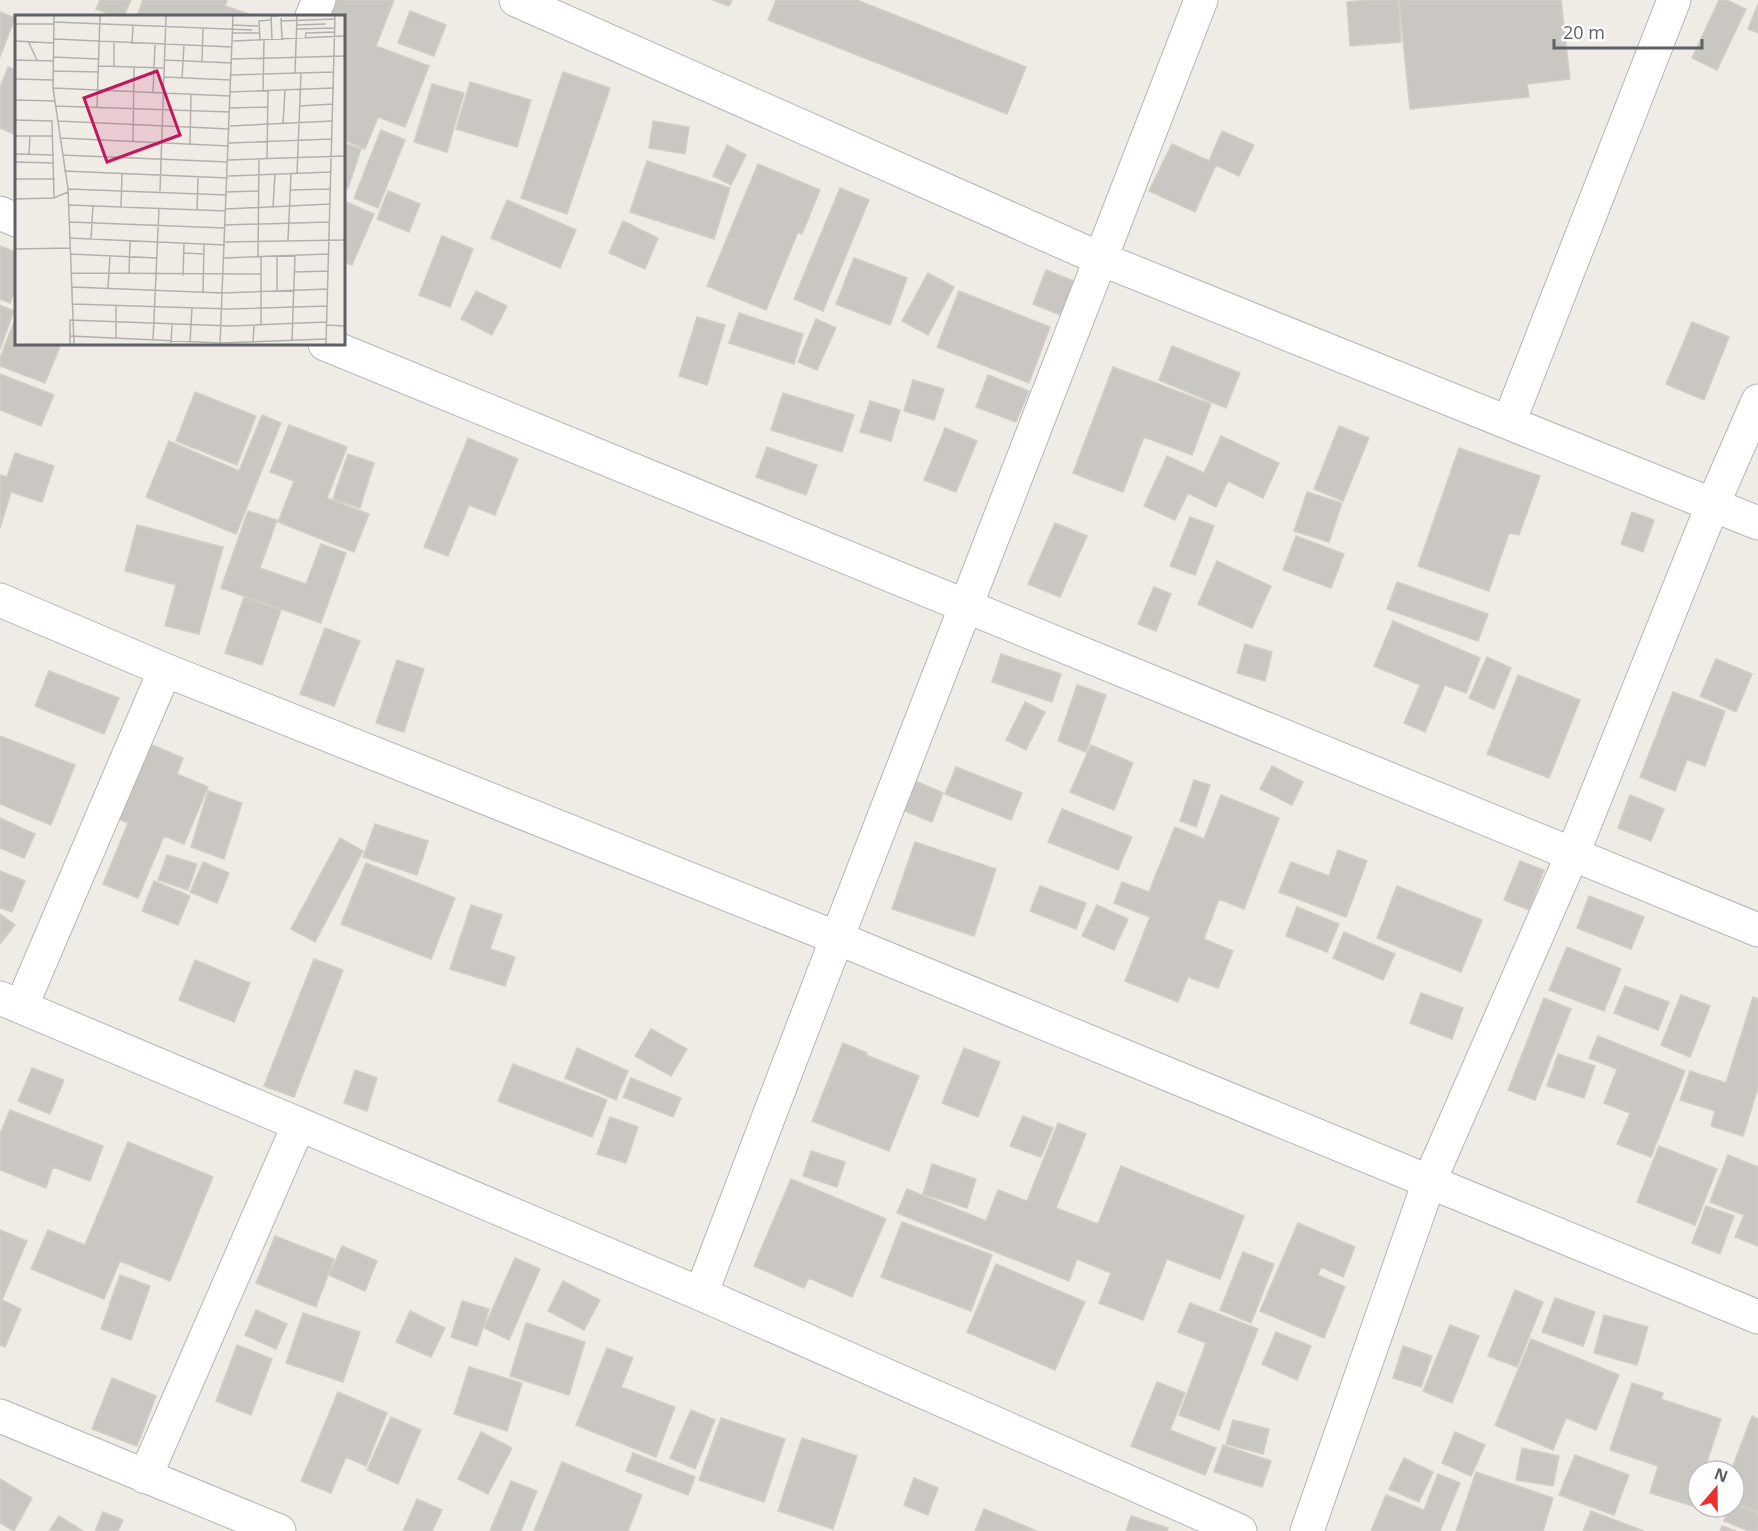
<svg xmlns="http://www.w3.org/2000/svg" width="1758" height="1531" viewBox="0 0 1758 1531" font-family="'Open Sans',sans-serif">
  <style>
    .building { fill: #cac7c2; stroke: #d4cdc3; stroke-width: 1.5 }
    .lines { fill: none; stroke-linecap: round; stroke-linejoin: round }
    .minor-casing { stroke: #b2b6ba; stroke-width: 35 }
    .minor { stroke: #fff; stroke-width: 33 }
    .inset-road { fill: none; stroke: #b1b0ae; stroke-width: 1.5 }
    .view { fill: #c2185b; fill-opacity: 0.15; stroke: #c2185b; stroke-width: 3 }
    .inset-edge { fill: none; stroke: #5d6166; stroke-width: 3 }
  </style>
  <rect width="100%" height="100%" fill="#efece5"/>
  <path class="building" d="M100,0H131L124,16H114L96,9Z
    M143,0H227L225,6L255,16H137Z
    M336,0H394L376,46L429,66L405,127L378,117L365,149L344,140V16H329Z
    M713,0H732L729,6Z
    M776,0H857L1026,67L1007,114L768,20Z
    M1371,0H1398L1401,42L1350,46L1347,2Z
    M1399,0H1561L1570,79L1527,84L1529,97L1410,109Z
    M1719,0H1727L1746,9L1717,70L1692,58Z
    M1758,4V33L1748,29Z
    M410,11L446,25L434,56L398,43Z
    M0,12L15,18L0,57Z
    M8,67L16,70V135L0,128V87Z
    M563,72L610,88L567,214L521,198Z
    M470,82L531,100L517,147L456,129Z
    M432,84L464,93L447,152L414,142Z
    M653,121L689,127L685,154L649,148Z
    M381,130L405,140L378,208L354,198Z
    M1222,131L1254,145L1239,176L1216,165L1195,212L1149,191L1172,144L1209,161Z
    M344,143L361,149L348,188L344,187Z
    M727,145L746,155L731,185L713,176Z
    M647,161L730,188L714,239L630,212Z
    M758,164L820,190L802,234L798,232L766,310L707,286Z
    M840,188L869,200L823,311L794,299Z
    M388,191L420,204L409,232L377,219Z
    M507,200L576,230L560,268L491,238Z
    M344,201L374,214L352,265L344,262Z
    M623,221L658,238L645,269L609,253Z
    M442,236L473,249L450,307L419,295Z
    M0,246L16,252V288L10,303L0,299Z
    M854,258L907,278L890,325L836,304Z
    M1046,270L1076,282L1063,316L1033,304Z
    M928,273L954,287L928,335L902,321Z
    M476,291L507,306L492,335L461,319Z
    M959,291L1050,327L1029,383L937,347Z
    M0,305L14,311L0,349Z
    M739,313L803,334L794,364L729,343Z
    M16,317V344H61L45,383L0,366V358Z
    M697,317L725,325L707,385L679,376Z
    M816,319L836,328L817,370L798,362Z
    M1692,322L1729,337L1704,400L1666,384Z
    M1172,346L1240,373L1226,408L1159,380Z
    M1113,367L1211,404L1192,455L1144,437L1123,492L1073,473Z
    M0,374L54,395L41,426L0,410Z
    M988,375L1029,391L1016,422L976,407Z
    M913,380L944,389L934,420L904,411Z
    M195,392L256,416L237,465L176,441Z
    M783,393L854,415L842,452L771,430Z
    M870,401L900,410L891,441L860,432Z
    M262,415L281,423L236,534L146,497L169,441L239,471Z
    M289,425L347,447L327,498L369,514L354,552L278,522L294,481L270,472Z
    M1339,426L1369,438L1343,501L1314,489Z
    M945,428L977,441L956,492L924,480Z
    M1221,436L1279,463L1263,498L1228,481L1216,507L1188,493L1175,520L1144,506L1167,456L1204,473Z
    M468,438L518,459L495,515L469,505L448,556L424,547Z
    M767,447L817,465L806,495L756,477Z
    M1459,448L1540,476L1519,535L1509,533L1489,591L1418,566Z
    M15,453L54,466L42,502L11,492L0,528V475L7,477Z
    M348,454L374,463L360,508L333,499Z
    M1307,492L1342,503L1329,542L1294,531Z
    M248,511L277,520L260,568L306,584L321,544L346,553L321,623L221,588Z
    M1632,512L1654,520L1643,552L1621,544Z
    M1190,517L1214,526L1195,575L1170,566Z
    M1055,523L1087,536L1060,597L1028,584Z
    M137,525L223,547L199,634L165,626L176,585L125,571Z
    M1296,536L1344,554L1331,588L1283,570Z
    M1217,561L1271,586L1252,628L1198,604Z
    M1397,582L1488,614L1478,641L1387,609Z
    M1154,587L1171,594L1156,631L1138,624Z
    M244,597L281,610L262,665L225,653Z
    M1393,621L1480,658L1466,693L1445,685L1425,732L1404,723L1420,685L1374,666Z
    M325,628L360,641L334,706L300,694Z
    M1245,644L1272,652L1265,681L1237,673Z
    M1001,654L1061,674L1052,702L992,682Z
    M1487,657L1511,668L1494,709L1469,698Z
    M1716,659L1752,674L1736,712L1700,696Z
    M397,660L424,669L404,732L376,723Z
    M49,671L119,698L104,734L35,706Z
    M1518,675L1580,700L1549,778L1487,754Z
    M1077,685L1106,695L1086,752L1058,741Z
    M1673,692L1725,711L1705,766L1687,760L1675,791L1640,777Z
    M1025,702L1045,712L1026,750L1006,740Z
    M0,736L75,765L51,825L0,804Z
    M138,739L183,758L177,774L208,787L184,844L164,836L138,898L103,884L128,823L106,814Z
    M1091,745L1133,763L1114,810L1070,792Z
    M1272,766L1303,782L1292,805L1260,789Z
    M956,767L1022,793L1011,820L945,794Z
    M911,779L943,793L932,822L900,809Z
    M1194,780L1210,785L1196,827L1180,821Z
    M208,791L242,803L224,859L191,847Z
    M1221,795L1279,818L1244,909L1219,899L1204,939L1233,951L1218,988L1188,977L1178,1002L1125,981L1150,917L1114,903L1122,882L1149,892L1175,827L1204,839Z
    M1630,795L1664,809L1651,841L1618,828Z
    M1062,809L1132,837L1118,870L1048,842Z
    M0,818L35,834L24,858L0,848Z
    M375,824L428,841L417,875L363,857Z
    M340,838L363,851L315,942L291,929Z
    M915,842L996,869L974,936L892,909Z
    M1338,850L1367,861L1346,917L1279,892L1291,862L1329,876Z
    M167,855L197,864L188,890L158,880Z
    M1520,861L1544,870L1529,910L1504,900Z
    M203,862L229,873L217,903L190,892Z
    M366,863L455,898L431,959L341,924Z
    M0,871L25,881L12,912L0,908Z
    M154,881L190,896L178,925L142,911Z
    M1040,886L1086,903L1076,929L1030,911Z
    M1397,886L1482,920L1461,972L1377,938Z
    M1589,896L1644,917L1631,949L1577,928Z
    M471,905L502,915L490,949L515,957L505,986L450,969Z
    M1097,905L1128,919L1114,950L1082,936Z
    M1297,907L1339,924L1327,952L1286,936Z
    M0,914L15,925L0,944Z
    M1344,932L1395,954L1383,980L1333,958Z
    M1567,947L1621,969L1604,1011L1549,990Z
    M314,959L343,970L294,1097L264,1086Z
    M195,960L250,983L234,1022L179,1000Z
    M1625,986L1669,1002L1658,1030L1614,1013Z
    M1421,993L1463,1008L1452,1039L1410,1023Z
    M1681,995L1710,1006L1690,1057L1661,1045Z
    M1753,997L1758,999V1088L1743,1136L1711,1126L1715,1111L1680,1100L1690,1071L1726,1083Z
    M1544,998L1571,1009L1535,1100L1508,1090Z
    M651,1029L687,1049L671,1076L635,1056Z
    M1598,1036L1685,1071L1651,1157L1617,1144L1630,1113L1604,1103L1617,1069L1589,1058Z
    M843,1043L867,1053L866,1055L919,1076L889,1151L812,1121Z
    M577,1048L628,1071L616,1100L565,1078Z
    M964,1048L1000,1062L978,1117L942,1103Z
    M1558,1054L1595,1066L1584,1098L1547,1086Z
    M513,1064L607,1100L592,1137L498,1101Z
    M32,1068L64,1080L50,1114L18,1101Z
    M355,1070L377,1078L367,1111L344,1103Z
    M631,1078L681,1098L673,1117L623,1097Z
    M10,1110L103,1146L90,1181L53,1167L46,1188L0,1170V1134Z
    M1023,1116L1053,1128L1041,1157L1010,1146Z
    M610,1117L638,1127L626,1163L597,1154Z
    M1058,1123L1086,1134L1056,1208L1098,1224L1121,1166L1244,1216L1220,1279L1167,1259L1143,1320L1099,1303L1111,1273L1077,1259L1069,1281L897,1213L907,1189L986,1221L998,1190L1027,1201Z
    M128,1142L213,1177L170,1281L120,1261L104,1299L31,1269L48,1230L85,1245Z
    M1659,1146L1717,1169L1695,1225L1637,1202Z
    M811,1151L845,1162L837,1187L803,1176Z
    M1728,1155L1758,1167V1246L1735,1237L1744,1215L1710,1202Z
    M932,1164L976,1179L967,1208L923,1194Z
    M791,1179L886,1219L852,1297L809,1278L804,1288L754,1266Z
    M1706,1206L1734,1216L1720,1254L1692,1243Z
    M902,1222L992,1255L971,1311L881,1277Z
    M1298,1223L1355,1247L1343,1277L1321,1267L1318,1275L1345,1287L1324,1338L1260,1311Z
    M0,1230L27,1241L2,1300L21,1309L5,1347L0,1345Z
    M275,1236L334,1259L316,1307L256,1283Z
    M342,1246L377,1261L365,1291L329,1275Z
    M1243,1252L1274,1264L1251,1323L1220,1310Z
    M515,1258L540,1269L509,1340L484,1328Z
    M996,1264L1085,1302L1055,1370L967,1332Z
    M120,1275L150,1286L131,1340L101,1329Z
    M563,1281L600,1300L584,1330L548,1311Z
    M1515,1290L1543,1302L1517,1367L1488,1356Z
    M1555,1298L1595,1312L1583,1346L1542,1332Z
    M462,1301L489,1309L477,1346L451,1337Z
    M1190,1303L1258,1329L1219,1430L1179,1415L1206,1343L1178,1332Z
    M256,1310L287,1324L276,1349L245,1335Z
    M410,1311L445,1328L431,1357L396,1342Z
    M303,1313L360,1332L343,1382L286,1363Z
    M1604,1315L1648,1327L1637,1365L1594,1353Z
    M526,1323L585,1342L569,1395L510,1376Z
    M1450,1325L1479,1336L1452,1403L1423,1391Z
    M1276,1332L1311,1346L1297,1380L1262,1364Z
    M1531,1339L1619,1375L1596,1430L1566,1418L1553,1450L1495,1425Z
    M237,1345L272,1359L251,1415L216,1401Z
    M1403,1346L1432,1356L1421,1387L1393,1378Z
    M607,1348L633,1358L621,1387L675,1407L656,1457L576,1425Z
    M469,1367L522,1383L507,1431L454,1414Z
    M112,1378L156,1396L137,1446L92,1429Z
    M1157,1382L1185,1393L1170,1430L1216,1448L1205,1475L1131,1446Z
    M1632,1383L1663,1393L1661,1399L1721,1419L1704,1471H1698V1491L1693,1506L1650,1493L1658,1466L1610,1450Z
    M338,1392L387,1413L366,1466L346,1457L331,1493L301,1481Z
    M691,1410L715,1420L695,1469L670,1458Z
    M1752,1416L1758,1419V1512L1734,1503V1471H1731Z
    M391,1417L421,1430L398,1484L367,1470Z
    M721,1418L785,1439L764,1502L699,1480Z
    M1233,1420L1269,1429L1263,1454L1226,1444Z
    M481,1432L512,1448L488,1494L458,1479Z
    M1455,1432L1485,1445L1471,1476L1442,1463Z
    M802,1438L857,1456L833,1529L778,1511Z
    M1223,1445L1271,1461L1262,1487L1214,1472Z
    M1522,1448L1559,1456L1553,1486L1516,1480Z
    M633,1453L695,1477L688,1495L626,1471Z
    M1575,1455L1629,1475L1614,1515L1559,1495Z
    M1404,1458L1433,1472L1419,1502L1389,1489Z
    M562,1462L642,1495L628,1531H534Z
    M1476,1472L1553,1498L1543,1531H1456Z
    M1438,1474L1460,1483L1440,1531H1371L1386,1495L1424,1510Z
    M914,1478L938,1488L928,1515L904,1505Z
    M0,1479L32,1498L14,1531L0,1523Z
    M511,1481L537,1491L521,1531H490Z
    M417,1499L442,1510L432,1531H403Z
    M1734,1504L1758,1513V1531H1749L1724,1521L1729,1507H1734Z
    M984,1509L1037,1531H975Z
    M1591,1511L1644,1531H1583Z
    M103,1512L123,1520L118,1531H95Z
    M59,1516L83,1531H49Z
    M1131,1516L1168,1528L1167,1531H1126Z
    M1722,1526L1736,1531H1720Z"/>
  <g class="lines">
    <defs>
      <path id="minor" d="M516,0L1101,259L1758,523
        M312,16L319,0
        M0,213L16,220
        M325,344L1758,930
        M1509,422L1674,0
        M0,600L165,670L837,938L1758,1317
        M0,998L701,1294L1240,1531
        M21,1007L165,670
        M701,1294L837,938L1201,0
        M0,1416L279,1531
        M145,1477L299,1124
        M1307,1531L1429,1182L1573,853L1713,504L1758,401"/>
    </defs>
    <use href="#minor" class="minor-casing"/>
    <use href="#minor" class="minor"/>
  </g>
  <g transform="translate(15 15)">
    <rect width="330" height="330" fill="#efece5"/>
    <path class="inset-road" d="M39,1L38,73L53,174L59,329M266,3L267,25M266,6L320,4M39,7L237,15M0,9H39M218,10L243,11M282,10L311,9M282,14L320,13M218,18H245M39,24L217,32M290,24L291,18L320,17M257,25L256,1H263M0,26L38,28M13,26L22,45M218,26L330,21M245,26L244,6L257,5M99,28V52M117,29L118,11M38,42L84,44M217,44L330,41M0,45L38,46M149,45L217,48M187,47L188,14M84,51L149,53M38,56L83,57M280,58L282,1M216,60L319,57M149,62L216,65M167,63L169,30M0,64L38,65M38,73L215,81M248,76L249,25M215,77L319,73M138,78L140,30M0,85L40,86M41,91L215,97M285,91L318,89M82,92L85,1M215,93L253,92M0,105L37,106L39,183M43,106L215,114M268,109L270,75M215,111L318,106M0,121H38M45,123L214,131M118,126L119,52M214,128L317,124M175,129L176,79M0,139L39,140M14,139L15,121M47,140L213,147M252,144L253,76M213,145L330,141M0,147L39,148M49,156L213,163M282,159L286,58M213,161L316,157M0,164H40M53,174L212,180M276,175L315,174M145,176L151,1M212,177L243,176M0,184L39,183L53,177M54,190L211,196M106,192L107,159M258,192L260,159M211,194L315,189M182,195L183,163M54,207L210,213M210,210L314,207M54,223L210,230M76,224L78,190M273,225L276,159M210,227L330,225M0,234L55,233M169,238L188,239M55,239L142,243M243,242L244,144M209,243L313,239M279,257L313,256M56,258L246,259M114,259L115,225M168,261L169,228M57,272L208,278L313,274M93,273L95,241M262,275V241M188,277L189,229M57,289L214,294L312,291M55,304V329M55,305L216,311L311,307M246,310V242M311,310L330,311M55,321L205,328L311,324M101,324V290M277,325L280,240M138,326L144,193M175,327L177,293M156,328L157,310M238,328L239,310M205,329L218,1M311,329L320,1"/>
    <path class="view" d="M142,56L165,120L92,147L69,83Z"/>
    <rect width="330" height="330" class="inset-edge"/>
  </g>
  <g transform="translate(1716 1489) rotate(20)"><circle r="28" fill="#ffffff" stroke="#bec0c2" stroke-width="1.5"/>
  <path d="M0-4.5L10 22L0 15L-10 22Z" fill="#ea3031"/>
  <text y="-9" font-size="16" font-weight="bold" text-anchor="middle" fill="#5d6166">N</text>
  </g>
  <path d="M1554 39v9h148v-9" fill="none" stroke="#5d6166" stroke-width="3"/>
  <text x="1563" y="39" font-size="18" fill="#5d6166" stroke="#ffffff" stroke-width="4.5" paint-order="stroke">20 m</text>
</svg>
